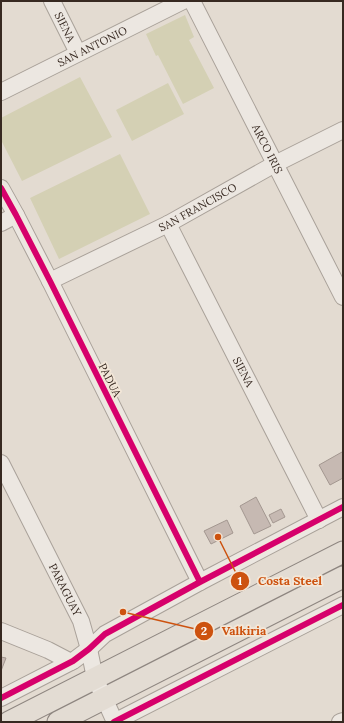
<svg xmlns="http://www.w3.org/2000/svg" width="344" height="723" viewBox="0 0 344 723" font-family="Lora,serif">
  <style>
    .green { fill: #d4d0b4 }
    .building { fill: #c6b9b2; stroke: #a39790 }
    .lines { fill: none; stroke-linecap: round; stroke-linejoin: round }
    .minor-casing { stroke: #a9a199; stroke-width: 18 }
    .major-casing { stroke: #8e8680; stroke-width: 23 }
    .minor { stroke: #ece7e1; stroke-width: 16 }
    .major { stroke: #e3dcd3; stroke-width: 21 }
    .cycleway-casing { stroke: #f3e7d8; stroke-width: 8 }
    .cycleway { stroke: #d6006c; stroke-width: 6 }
    .labels { text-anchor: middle; stroke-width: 3.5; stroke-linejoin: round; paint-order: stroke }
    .street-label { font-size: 11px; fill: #372921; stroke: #f3e7d8 }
    .leader { fill: none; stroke: #cd520f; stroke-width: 1.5 }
    .callout-dot { fill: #cd520f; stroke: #f3e7d8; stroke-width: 1.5 }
    .mark-label { font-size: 12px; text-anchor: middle; font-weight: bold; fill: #fff }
    .callout-label { font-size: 12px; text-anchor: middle; font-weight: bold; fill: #cd520f; stroke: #f3e7d8; stroke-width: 3.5; stroke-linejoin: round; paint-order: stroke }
  </style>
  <rect width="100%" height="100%" fill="#e3dbd1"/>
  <path class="green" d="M185,15L194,37L189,40L214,88L183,104L158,55L156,56L146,34Z
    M80,77L112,137L22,181L1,140V118Z
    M168,83L184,114L132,141L116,110Z
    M120,154L150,214L59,259L30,198Z
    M343,560V568L124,681L122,676L256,609Z"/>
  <path class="building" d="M342,452L343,454V478L330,485L319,465Z
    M256,497L271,526L254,534L240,506Z
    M281,509L285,517L273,523L269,515Z
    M227,520L233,533L211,544L204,531Z
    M1,657L6,658L1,671Z"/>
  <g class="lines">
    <defs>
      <g id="minor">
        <path id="s1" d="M52,1L78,53"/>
        <path id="s2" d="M192,1L343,297"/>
        <path id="s3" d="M1,92L183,1"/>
        <path d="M1,188L16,215L50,281L200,582"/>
        <path d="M1,223L16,215"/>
        <path id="s4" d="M168,224L319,520"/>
        <path id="s5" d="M50,281L168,224L275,164L343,130"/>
        <path id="s6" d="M1,463L81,621L89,649L95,678L115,722"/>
        <path d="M1,631L48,650L71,662"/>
        <path d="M1,698L73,661L89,649L105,634L200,582L343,507"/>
        <path d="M114,722L343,605"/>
        <path d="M340,722L343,721"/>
      </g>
      <path id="major" d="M9,722L343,552
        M58,722L343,577"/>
    </defs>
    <use href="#minor" class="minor-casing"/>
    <use href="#major" class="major-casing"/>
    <use href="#minor" class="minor"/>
    <use href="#major" class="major"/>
    <defs>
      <path id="cycleway" d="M1,188L16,215L50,281L200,582
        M1,698L73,661L89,649L105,634L200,582L343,507
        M114,722L343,605"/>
    </defs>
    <use href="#cycleway" class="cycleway-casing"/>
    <use href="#cycleway" class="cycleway"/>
  </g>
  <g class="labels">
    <g class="street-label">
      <text dy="4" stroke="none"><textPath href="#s1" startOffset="29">SIENA</textPath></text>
      <text dy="4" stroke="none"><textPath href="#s3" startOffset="102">SAN ANTONIO</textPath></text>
      <text dy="4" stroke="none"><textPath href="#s2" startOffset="166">ARCO IRIS</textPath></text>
      <text dy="4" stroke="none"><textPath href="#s5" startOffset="165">SAN FRANCISCO</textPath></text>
      <text dy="4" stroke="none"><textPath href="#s4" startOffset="166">SIENA</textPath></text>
      <text transform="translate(110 380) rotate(63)" y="4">PADUA</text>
      <text dy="4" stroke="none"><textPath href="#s6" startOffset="142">PARAGUAY</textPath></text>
    </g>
  </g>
  <path class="leader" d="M218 537L240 581M123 612L204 631"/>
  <g class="callout-dot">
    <circle cx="218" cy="537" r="4"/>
    <circle cx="123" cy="612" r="4"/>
    <circle cx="240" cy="581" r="10"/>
    <circle cx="204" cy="631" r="10"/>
  </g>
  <g class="mark-label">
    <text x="240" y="585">1</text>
    <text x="204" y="635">2</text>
  </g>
  <g class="callout-label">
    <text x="290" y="585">Costa Steel</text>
    <text x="244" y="635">Valkiria</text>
  </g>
  <rect width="344" height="723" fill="none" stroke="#372921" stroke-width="4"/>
</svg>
